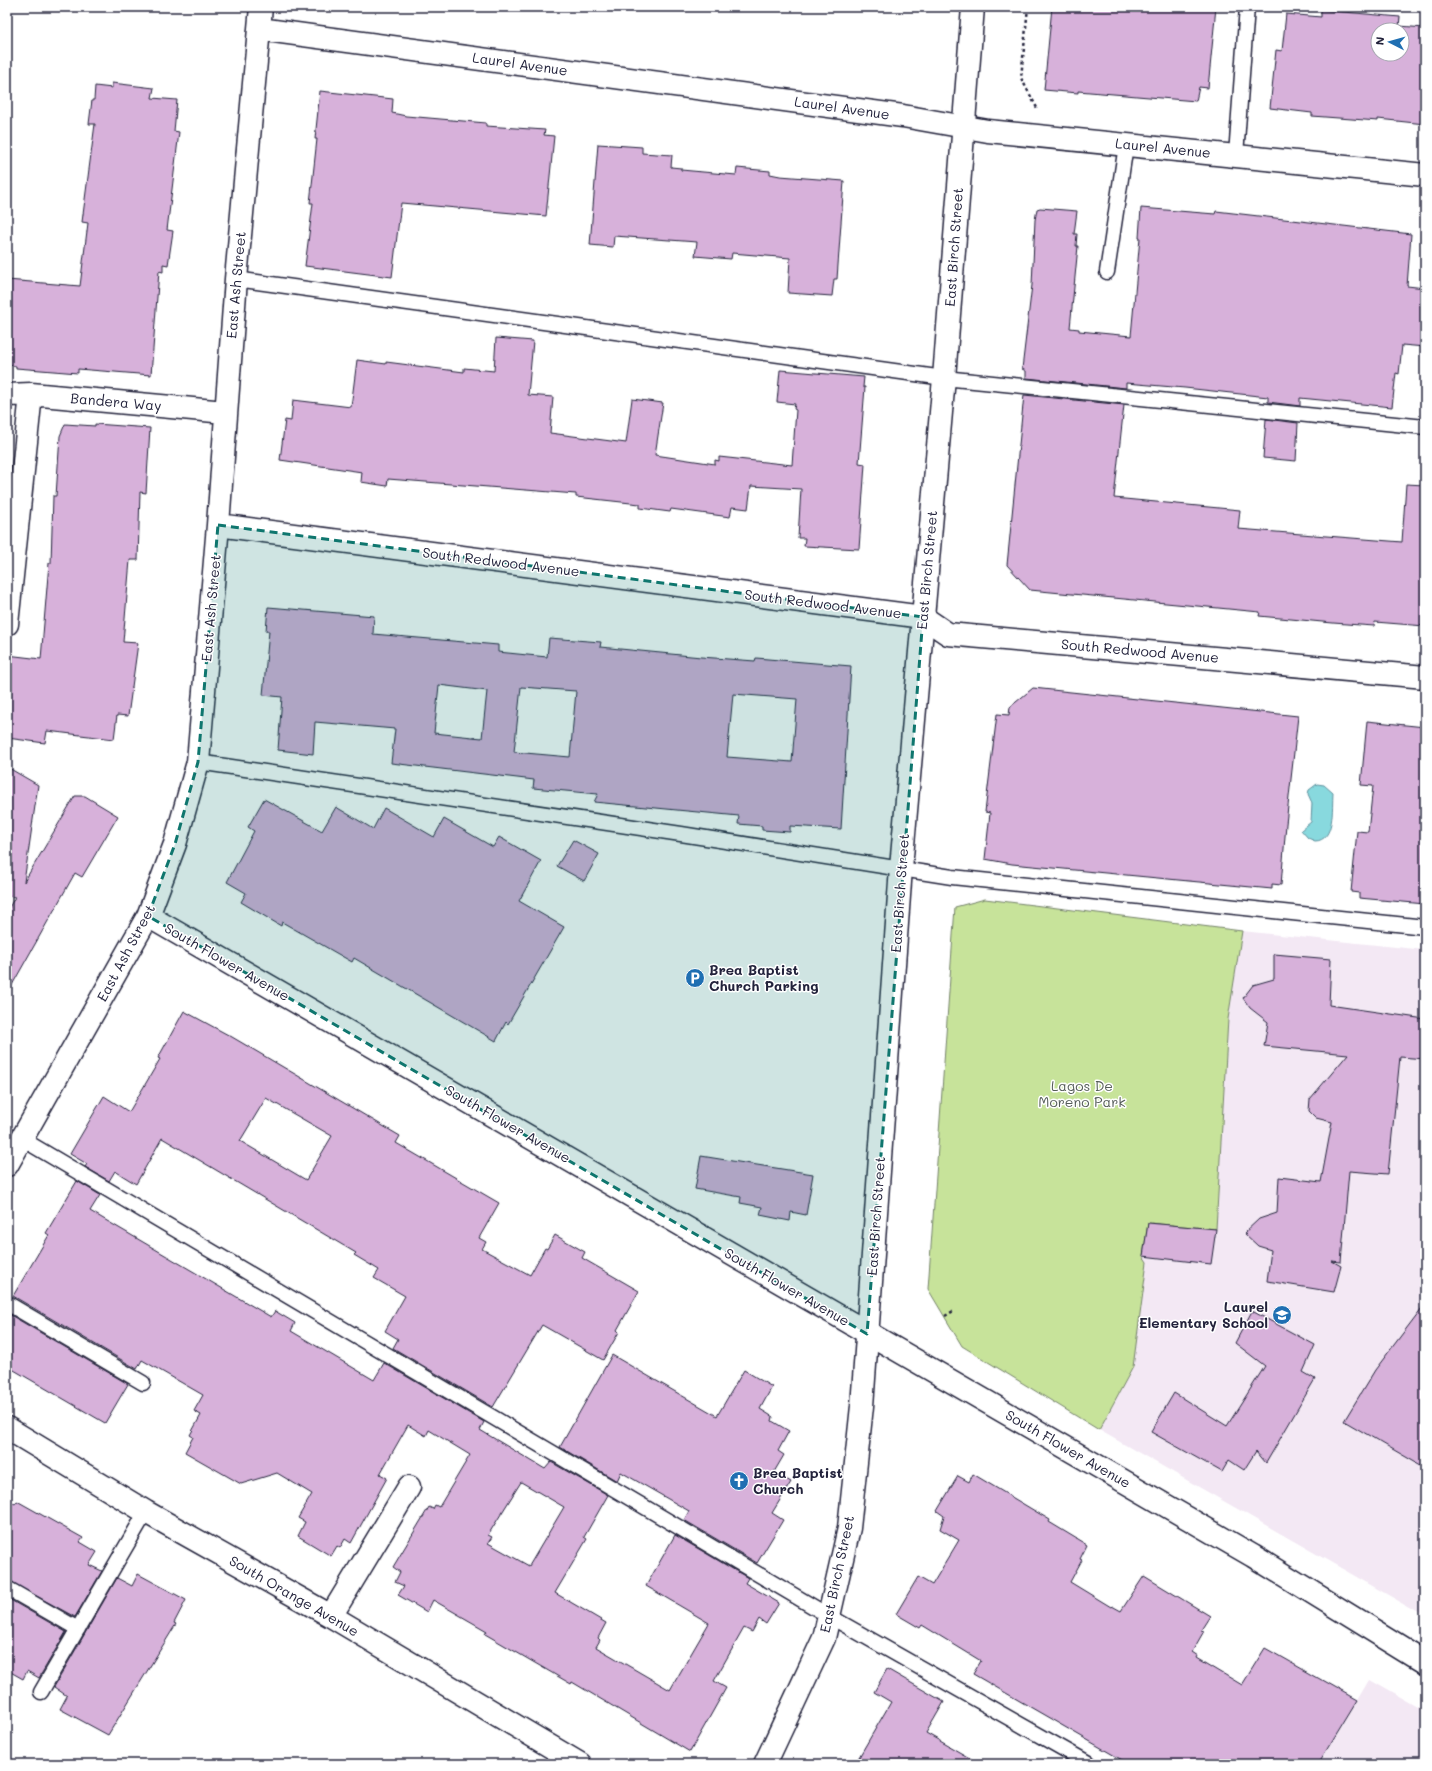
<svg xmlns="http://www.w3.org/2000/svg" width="1432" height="1771" viewBox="0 0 1432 1771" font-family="Mali,sans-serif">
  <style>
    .built { fill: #f3e8f4 }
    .green { fill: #c7e39a; stroke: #74826a }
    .water { fill: #88d9de; stroke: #5f909d }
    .building { fill: #d7b1da; stroke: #22223b; fill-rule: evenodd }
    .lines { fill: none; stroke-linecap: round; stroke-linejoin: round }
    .lane-casing { stroke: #22223b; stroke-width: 17 }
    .street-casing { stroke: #22223b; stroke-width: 25 }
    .secondary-casing { stroke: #22223b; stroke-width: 25 }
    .path { stroke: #22223b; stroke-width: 2.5; stroke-dasharray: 3 3; stroke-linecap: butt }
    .lane { stroke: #fff; stroke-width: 14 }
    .street { stroke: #fff; stroke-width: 22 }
    .secondary { stroke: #fff; stroke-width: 22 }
    .marked { fill: #0f766e; fill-opacity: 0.2; stroke: #0f766e; stroke-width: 3; stroke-dasharray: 8 5; stroke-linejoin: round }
    .labels { text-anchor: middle; stroke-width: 3; stroke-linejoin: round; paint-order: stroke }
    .street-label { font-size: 14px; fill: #22223b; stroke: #fff }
    .poi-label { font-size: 14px; font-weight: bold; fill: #22223b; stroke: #fff; text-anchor: start }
    .park-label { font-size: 14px; fill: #545c58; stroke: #fff }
  </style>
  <rect width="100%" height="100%" fill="#fff"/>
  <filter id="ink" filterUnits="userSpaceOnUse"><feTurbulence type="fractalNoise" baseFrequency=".025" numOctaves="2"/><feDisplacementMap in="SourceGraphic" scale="8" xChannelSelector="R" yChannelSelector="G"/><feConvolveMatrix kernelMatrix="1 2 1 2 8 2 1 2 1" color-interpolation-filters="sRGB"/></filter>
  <g filter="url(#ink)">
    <path class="built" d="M1242,931L1425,950V1616L1099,1430L1133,1367L1148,1223L1216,1228L1228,1019Z
      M1369,1679L1425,1711V1764H1319Z"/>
    <path class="green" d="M985,899L1242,931L1228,1019L1216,1229L1148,1223L1143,1256L1147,1262L1133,1367L1099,1430L962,1346L928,1289L955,907Z"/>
    <path class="water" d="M1317,784L1324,785L1333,793C1332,808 1335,841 1315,841L1308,838L1301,830L1311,822L1312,803L1308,794L1309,790Z"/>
    <path class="building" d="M1052,7H1216L1208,88L1199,87L1196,101L1078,91V93L1044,90Z
      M1321,10L1400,17L1399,26L1425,28V124L1378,119V121L1312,116V113L1270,108L1276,50L1282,51L1286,14L1321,17ZM1378,30H1402V54H1378Z
      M112,83L154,88L152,98L177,100L174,131L179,132L167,230L173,231L168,265L163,264V272L159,271L151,375L78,369V373L16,368V366L7,365V280L80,286L88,223L82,222L95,124H89L92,100H94L95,86L112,88Z
      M320,91L393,99L392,113L406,116L486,123V126L545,130L544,135L554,136L546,216L401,203L392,277L305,266L313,203H310L317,139H315Z
      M598,144L642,147V153L672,155L671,167L681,168V170L736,175L737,168L770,171V174L780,176L844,181L837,279H834L832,296L788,293L790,258L732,253L731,259L695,256L697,242L614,236L613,247L590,245Z
      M1040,208L1077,211L1074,234H1077L1076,246H1078L1070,328L1079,329V331L1131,336L1140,238H1139L1141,208L1215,214L1216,211L1411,234L1407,286L1425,288V347L1402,345L1399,374L1396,373L1392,407L1300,398V406L1268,402V397L1185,388L1126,383V388L1026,378V371L1022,369L1032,285L1035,220L1037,209Z
      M496,338L533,341L528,395L553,397L550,433L626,443L632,399L663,403L655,455L715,464V460L719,461V457L792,465L796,410L794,409L795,404L777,402L780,370L864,377L863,387H865L859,463L865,464L859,549L804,546L805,538H798L801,489L751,486L748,509L732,507L730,517L671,509L670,512L640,508V504L576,497V494L388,479L387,486L361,482L362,472L280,460L285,420L291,421L293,400L351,407L357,360L386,364V362L464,372V368L494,371Z
      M1024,395L1124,405L1114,498L1240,510L1238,529L1402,542L1406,484L1425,485V626L1375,622L1374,626L1333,623L1259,616L1260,612L1030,590L1007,565Z
      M1266,419L1298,423L1296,461L1263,458Z
      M65,424L95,426V424L150,428L146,493L140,492L138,560H130L123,642L138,643L128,716L117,715L114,739L47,731L45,743L7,738V655L41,659L49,563H51L53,496H56L60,436Z
      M268,607L374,616L373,634L498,645V652L547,657L549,638L601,642L600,647L701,657L755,661L756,658L851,666L841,829L790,826V832L762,830V826L738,824L739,816L594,802L598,794L533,788L534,780L391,763L395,729L315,722L313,754L278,750L282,697L263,695L269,631H266ZM439,685L487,691L482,738L434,733ZM521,687L576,691L570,757L514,752ZM733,694L797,699L792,762L727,757Z
      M1033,688L1298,716L1286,824L1281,885L1272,884V889L1012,864L985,859L990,813L985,812L997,714L1009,715L1010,707Z
      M1367,721L1425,727V904L1359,898V893L1351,892L1357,831L1368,832L1373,786L1361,785Z
      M7,767L38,785L24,882L75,796H85L118,816L82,877L75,873L7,994V911L15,897L7,896Z
      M264,799L322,831L336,807L373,829L384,808L434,837L444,819L493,847L499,837L541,861L519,901L564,927L508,1024L506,1022L496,1041L354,958L352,962L282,922L281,926L241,902L246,893L227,882L254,831L248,827Z
      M573,840L599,854L584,881L557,866Z
      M1274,954L1331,959L1329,1005L1425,1019V1059L1400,1057L1388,1174L1349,1171L1341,1262L1332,1261L1341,1266L1334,1292L1267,1281L1271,1250L1258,1246L1244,1233L1259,1219L1277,1213L1279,1177L1321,1182L1332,1122L1316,1118L1309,1111L1310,1099L1348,1054L1264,1046L1268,1022L1250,1008L1243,998L1253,985L1274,979Z
      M184,1011L232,1037L400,1136L396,1143L499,1203L479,1238L486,1242L482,1249L530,1275L545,1248L547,1249L555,1235L585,1252L582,1258L639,1291L617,1330L619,1332L603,1360L542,1325L493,1407L393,1348L398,1339L385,1331L405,1296L374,1278L379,1270L354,1255L356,1253L162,1138L136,1184L115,1171L109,1181L85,1167L87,1164L70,1154L104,1096L129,1112L160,1059L158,1058ZM266,1098L332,1136L306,1180L240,1141Z
      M701,1156L813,1174L806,1215L791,1212L790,1221L760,1215L762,1207L740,1203L741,1197L695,1189Z
      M77,1181L100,1195L90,1211L271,1317L275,1311L295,1323L291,1331L374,1380L384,1363L484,1422L480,1430L545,1469L551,1462L608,1495L584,1537L587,1539L555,1593L606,1623L598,1638L600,1640L596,1647L670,1690L709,1623L646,1586L675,1535L748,1578L745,1583L779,1603L766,1624L759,1619L752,1632L744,1628L714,1681L726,1688L690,1752L572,1682L571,1684L485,1634L487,1631L433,1600L427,1612L398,1595L404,1586L395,1582L400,1572L393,1567L429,1507L433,1509L435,1505L439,1507L470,1455L429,1430L426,1436L408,1425L380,1474L387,1478L351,1543L345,1539L340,1548L337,1546L331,1556L298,1536L305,1522L298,1518L312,1494L277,1473L241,1484L185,1452L193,1437L190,1435L201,1415L194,1411L203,1395L142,1360L137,1369L13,1296L49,1235L46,1233ZM521,1482L564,1507L529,1566L488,1543L492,1537L488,1535Z
      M1148,1223L1216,1229L1211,1264L1143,1256Z
      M1425,1304V1468L1344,1421L1375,1370Z
      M1252,1311L1315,1345L1303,1372L1315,1379L1266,1463L1256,1451L1244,1470L1229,1460L1222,1472L1151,1432L1174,1393L1227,1426L1265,1366L1235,1343Z
      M7,1313L128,1384L105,1423L7,1366Z
      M612,1355L717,1416L744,1370L772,1387L760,1409L773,1417L772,1421L789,1431L778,1451L784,1455L774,1472L791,1482L772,1513L783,1520L757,1563L684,1520L689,1511L621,1472L617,1481L560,1447Z
      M973,1474L1050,1520L1049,1522L1087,1545L1080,1559L1082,1560L1070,1582L1111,1607L1112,1606L1121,1611L1144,1576L1210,1616L1201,1630L1204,1631L1192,1652L1198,1656L1197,1658L1242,1685L1265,1648L1357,1700L1318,1764H1129L973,1674L981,1661L922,1625L920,1628L896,1614L918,1577L932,1585L959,1540L940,1529L944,1516L937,1511L958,1476L969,1482Z
      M7,1499L15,1504L17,1501L83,1538L80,1542L97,1552L89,1565L102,1571L75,1617L7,1580Z
      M138,1574L186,1600L174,1623L176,1624L108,1735L60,1709L67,1696L54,1687L117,1578L132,1586Z
      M7,1598L66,1632L39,1678L27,1671L23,1679L7,1670Z
      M887,1669L944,1702L926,1733L980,1764H855L891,1702L874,1692Z"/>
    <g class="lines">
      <defs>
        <path id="lane" d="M1236,155L1247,7
          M1107,272L1126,145
          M236,279L944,378L1425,427
          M198,762L681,834L952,877L1425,927
          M22,1139L829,1616L1090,1764
          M7,1303L143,1383
          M7,1588L78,1629
          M41,1692L146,1512"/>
        <path id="street" d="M259,29L903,116L988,131L1425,175
          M7,395L31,394L225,412
          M218,525L923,617L948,634L1425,677
          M7,624L31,394
          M148,916L1253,1556L1425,1662
          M7,1165L148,916L175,844L198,762L218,525L236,279L261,7
          M7,1428L146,1512L331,1616L580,1764
          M331,1616L409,1487"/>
        <path id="secondary" d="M765,1764L824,1638L849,1528L862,1406L901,868L944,378L973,7"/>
      </defs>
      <use href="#lane" class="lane-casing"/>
      <use href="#street" class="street-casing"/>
      <use href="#secondary" class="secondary-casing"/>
      <path class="path" d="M1028,7L1021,78L1037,108
        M945,1316L955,1310"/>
      <use href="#lane" class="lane"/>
      <use href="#street" class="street"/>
      <use href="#secondary" class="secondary"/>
    </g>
  </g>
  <path class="marked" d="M218,525L923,617L867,1334L148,916L175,844L198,762Z"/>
  <defs>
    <symbol id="parking-disc" viewBox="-11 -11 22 22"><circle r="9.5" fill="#1f6fb2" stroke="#fff"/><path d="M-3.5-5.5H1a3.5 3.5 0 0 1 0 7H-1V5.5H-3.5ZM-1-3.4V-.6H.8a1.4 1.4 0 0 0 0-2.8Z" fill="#fff"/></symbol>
    <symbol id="school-disc" viewBox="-11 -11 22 22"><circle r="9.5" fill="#1f6fb2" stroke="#fff"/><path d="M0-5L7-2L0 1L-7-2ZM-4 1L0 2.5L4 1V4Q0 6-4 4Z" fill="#fff"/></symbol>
    <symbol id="church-disc" viewBox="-11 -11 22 22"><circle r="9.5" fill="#1f6fb2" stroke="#fff"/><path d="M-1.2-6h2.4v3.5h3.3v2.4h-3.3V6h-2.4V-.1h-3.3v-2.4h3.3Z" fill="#fff"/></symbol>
  </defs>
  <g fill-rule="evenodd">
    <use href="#parking-disc" x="684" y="967" width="22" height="22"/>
    <use href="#school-disc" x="1271" y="1304" width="22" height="22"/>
    <use href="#church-disc" x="728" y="1470" width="22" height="22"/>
  </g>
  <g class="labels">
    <g class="street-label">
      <text transform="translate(520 64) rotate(8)" y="5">Laurel Avenue</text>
      <text transform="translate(842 108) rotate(8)" y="5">Laurel Avenue</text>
      <text transform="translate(1163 148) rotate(6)" y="5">Laurel Avenue</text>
      <text transform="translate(954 247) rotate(-86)" y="5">East Birch Street</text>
      <text transform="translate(236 285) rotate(-85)" y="5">East Ash Street</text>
      <text transform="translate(116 402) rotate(5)" y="5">Bandera Way</text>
      <text transform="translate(501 562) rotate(7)" y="5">South Redwood Avenue</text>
      <text transform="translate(927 570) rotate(-85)" y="5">East Birch Street</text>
      <text transform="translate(823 604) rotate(7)" y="5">South Redwood Avenue</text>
      <text transform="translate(211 608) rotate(-85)" y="5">East Ash Street</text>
      <text transform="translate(1140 651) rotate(5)" y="5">South Redwood Avenue</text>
      <text transform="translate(900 893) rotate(-86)" y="5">East Birch Street</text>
      <text transform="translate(126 953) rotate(-62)" y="5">East Ash Street</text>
      <text transform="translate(227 962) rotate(30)" y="5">South Flower Avenue</text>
      <text transform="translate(508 1124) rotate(30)" y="5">South Flower Avenue</text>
      <text transform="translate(876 1216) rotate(-86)" y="5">East Birch Street</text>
      <text transform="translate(787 1287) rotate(30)" y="5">South Flower Avenue</text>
      <text transform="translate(1068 1449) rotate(30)" y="5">South Flower Avenue</text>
      <text transform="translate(837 1574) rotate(-78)" y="5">East Birch Street</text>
      <text transform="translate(294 1596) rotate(30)" y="5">South Orange Avenue</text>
    </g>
    <g class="poi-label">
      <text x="709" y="975">Brea Baptist<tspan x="709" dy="16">Church Parking</tspan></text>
      <text x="1268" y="1312" text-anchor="end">Laurel<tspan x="1268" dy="16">Elementary School</tspan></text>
      <text x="753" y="1478">Brea Baptist<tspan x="753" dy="16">Church</tspan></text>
    </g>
    <g class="park-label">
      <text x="1082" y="1091">Lagos De<tspan x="1082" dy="16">Moreno Park</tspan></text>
    </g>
  </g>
  <rect width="1432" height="1771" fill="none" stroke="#fff" stroke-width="24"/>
  <rect x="12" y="12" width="1408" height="1747" fill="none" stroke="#22223b" stroke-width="1.5" filter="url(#ink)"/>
  <g transform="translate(1390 42) rotate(276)"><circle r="19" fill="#ffffff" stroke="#a7a7b1"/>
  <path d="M0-3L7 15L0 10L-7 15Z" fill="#1f6fb2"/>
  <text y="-6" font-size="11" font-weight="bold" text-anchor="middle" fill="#22223b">N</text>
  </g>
</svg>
